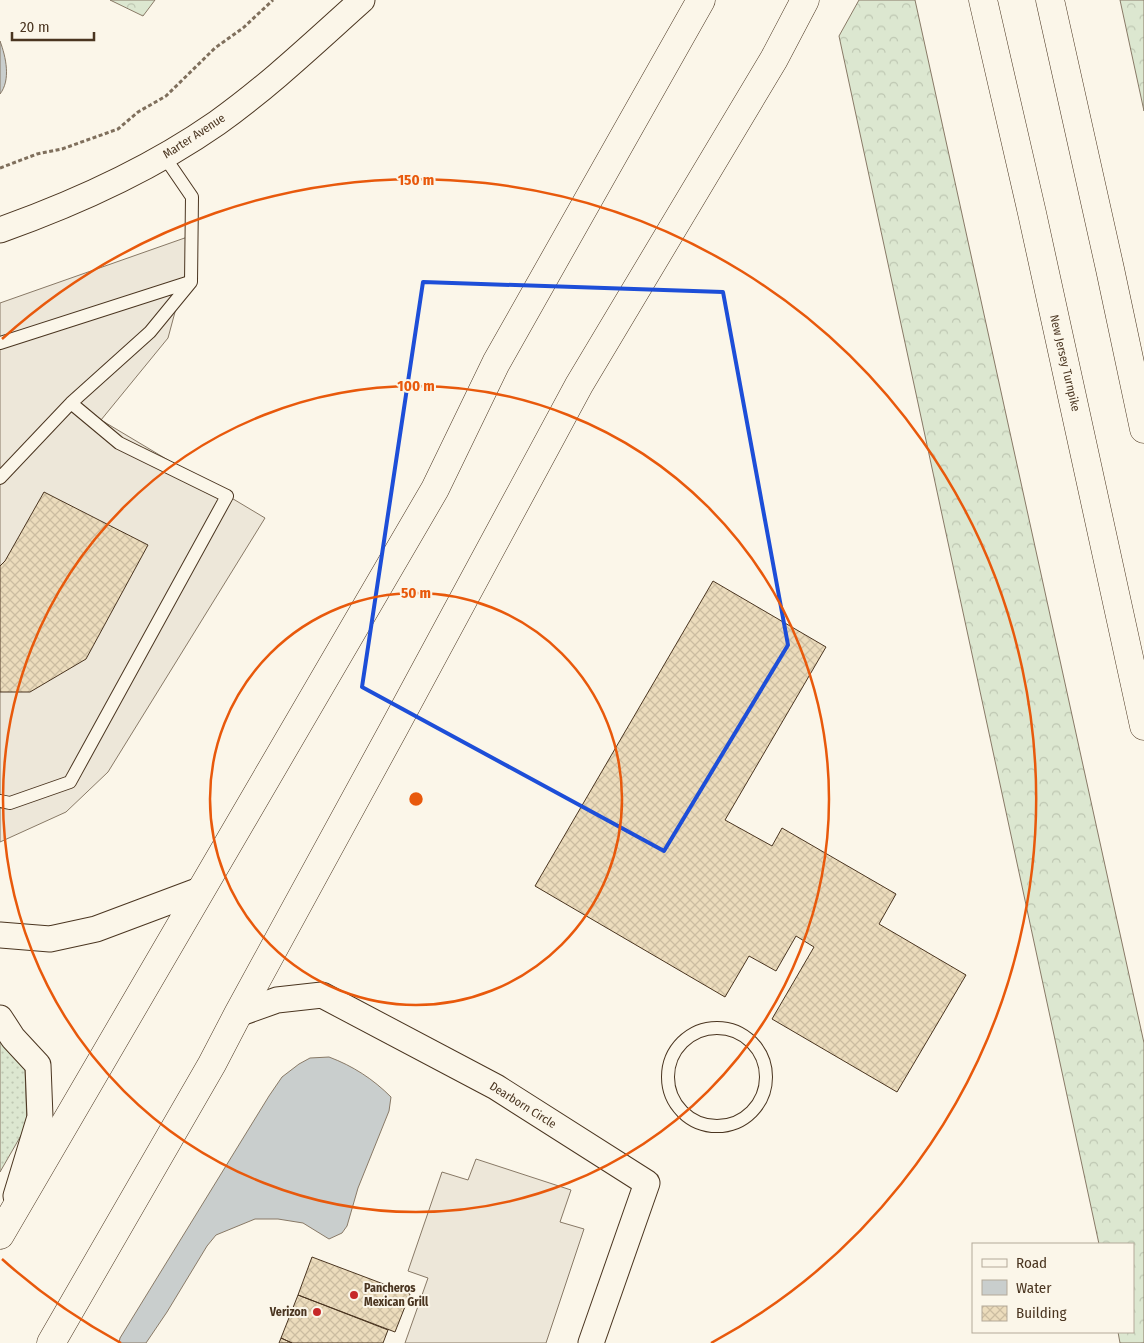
<svg xmlns="http://www.w3.org/2000/svg" width="1144" height="1343" viewBox="0 0 1144 1343" font-family="'Fira Sans Condensed',sans-serif">
  <style>
    .grass { fill: url(#grass-dots); stroke: #887966 }
    .forest { fill: url(#forest-crowns); stroke: #887966 }
    .parking { fill: #ede7d9; stroke: #887966 }
    .water { fill: #c9cecd; stroke: #887966 }
    .building { fill: url(#building-cross-hatch); stroke: #4a3520 }
    .lines { fill: none; stroke-linecap: round; stroke-linejoin: round }
    .service-casing { stroke: #4a3520; stroke-width: 14 }
    .minor-casing { stroke: #4a3520; stroke-width: 27 }
    .trunk-casing { stroke: #4a3520; stroke-width: 29 }
    .motorway-casing { stroke: #4a3520; stroke-width: 29 }
    .path { stroke: #7f6f5c; stroke-width: 3; stroke-dasharray: 4 2.5; stroke-linecap: butt }
    .service { stroke: #fbf6e9; stroke-width: 12 }
    .minor { stroke: #fbf6e9; stroke-width: 25 }
    .trunk { stroke: #fbf6e9; stroke-width: 28 }
    .motorway { stroke: #fbf6e9; stroke-width: 28 }
    .marked { fill: none; stroke: #1d4ed8; stroke-width: 4; stroke-linejoin: round }
    .ring { fill: none; stroke: #e8590c; stroke-width: 2.5 }
    .poi-dot { fill: #c62828; stroke: #fbf6e9; stroke-width: 2 }
    .labels { text-anchor: middle; stroke-width: 4; stroke-linejoin: round; paint-order: stroke }
    .street-label { font-size: 12px; fill: #4a3520; stroke: #fbf6e9 }
    .poi-label { font-size: 12px; font-weight: bold; fill: #4a3520; stroke: #fbf6e9; text-anchor: start }
    .centre { fill: #e8590c; stroke: #fbf6e9; stroke-width: 2.5 }
    .ring-label { font-size: 15px; text-anchor: middle; font-weight: bold; fill: #e8590c; stroke: #fbf6e9; stroke-width: 4; stroke-linejoin: round; paint-order: stroke }
  </style>
  <defs>
    <pattern id="grass-dots" width="8" height="8" patternUnits="userSpaceOnUse" patternTransform="scale(1.25)"><rect width="8" height="8" fill="#dce7d0"/><path d="M2 2h.1M6 6h.1" fill="none" stroke="#bec7b2" stroke-width="1.8" stroke-linecap="round"/></pattern>
    <pattern id="forest-crowns" width="20" height="18" patternUnits="userSpaceOnUse" patternTransform="scale(1.25)"><rect width="20" height="18" fill="#dce7d0"/><path d="M2 6a3 3 0 1 1 6 0M12 15a3 3 0 1 1 6 0" fill="none" stroke="#bec7b2"/></pattern>
    <pattern id="building-cross-hatch" width="8" height="8" patternUnits="userSpaceOnUse" patternTransform="scale(1.25)"><rect width="8" height="8" fill="#ecdcbc"/><path d="M0 0l8 8M0 8l8-8" fill="none" stroke="#ccbda1"/></pattern>
  </defs>
  <rect width="100%" height="100%" fill="#fbf6e9"/>
  <path class="grass" d="M0,1038L25,1070L27,1125L0,1172Z"/>
  <path class="forest" d="M110,0H155L143,16Z
    M859,0H915L1144,1043V1343H1120L1118,1332H1133V1244H1099L839,36Z
    M1120,0H1144V111Z"/>
  <path class="parking" d="M196,234L168,338L101,420L265,518L108,772L66,812L0,842V303Z
    M476,1159L571,1190L560,1222L584,1229L546,1343H405L428,1278L408,1271L442,1172L468,1180Z"/>
  <path class="water" d="M0,41C6,57 11,80 0,94Z
    M329,1057C353,1066 373,1079 391,1097L389,1111L358,1188L347,1226L342,1233L329,1239L303,1223L278,1219H255L216,1235L207,1246L167,1312L146,1343H119L120,1338L269,1096L282,1077L299,1064L310,1058Z"/>
  <path class="building" d="M44,492L148,545L86,659L30,692H0V566L5,561Z
    M713,581L826,647L725,820L772,846L782,828L896,894L879,924L966,975L897,1092L772,1019L814,947L796,936L776,971L749,956L725,997L535,886Z
    M312,1257L410,1294L395,1332L298,1295Z
    M298,1295L388,1330L383,1343H292L281,1338Z
    M281,1338L292,1343H279Z"/>
  <g class="lines">
    <defs>
      <path id="service" d="M0,343L190,282
        M0,478L71,403L150,332L191,282L192,197L164,156
        M0,801L10,803L70,782L227,496L119,443L71,403
        M668 1077a49 49 0 1 1 98 0a49 49 0 1 1-98 0Z"/>
      <path id="minor" d="M0,230C76,203 151,169 217,123C269,86 315,42 362,0
        M0,935L50,939L96,929L200,890
        M238,1014L277,1000L322,995L496,1087L647,1183L591,1343
        M0,1018L13,1038L38,1065L40,1117L16,1196"/>
      <path id="trunk" d="M0,1235L435,489L496,363L701,0
        M51,1343L212,1064L238,1014L393,730L579,385L774,59L805,0"/>
      <path id="motorway" d="M983,0L1032,213L1144,726
        M1050,0L1110,269L1144,429"/>
    </defs>
    <use href="#service" class="service-casing"/>
    <use href="#minor" class="minor-casing"/>
    <use href="#trunk" class="trunk-casing"/>
    <use href="#motorway" class="motorway-casing"/>
    <path class="path" d="M0,168L37,154L62,149L118,129L138,112L166,96L215,48L243,28L273,0"/>
    <use href="#service" class="service"/>
    <use href="#minor" class="minor"/>
    <use href="#trunk" class="trunk"/>
    <use href="#motorway" class="motorway"/>
  </g>
  <path class="marked" d="M423,282L723,292L788,645L664,851L362,687Z"/>
  <g class="ring">
    <circle cx="416" cy="799" r="206"/>
    <circle cx="416" cy="799" r="413"/>
    <path d="M121 1343A619 619 0 0 1 2 1259M2 339A619 619 0 1 1 711 1343"/>
  </g>
  <g class="poi-dot">
    <circle cx="354" cy="1295" r="5"/>
    <circle cx="317" cy="1312" r="5"/>
  </g>
  <g class="labels">
    <g class="street-label">
      <text transform="translate(194 136) rotate(-33)" y="4">Marter Avenue</text>
      <text transform="translate(1065 363) rotate(77)" y="4">New Jersey Turnpike</text>
      <text transform="translate(523 1105) rotate(32)" y="4">Dearborn Circle</text>
    </g>
    <g class="poi-label">
      <text x="364" y="1292">Pancheros<tspan x="364" dy="14">Mexican Grill</tspan></text>
      <text x="307" y="1316" text-anchor="end">Verizon</text>
    </g>
  </g>
  <circle cx="416" cy="799" r="8" class="centre"/>
  <g class="ring-label">
    <text x="416" y="185">150 m</text>
    <text x="416" y="391">100 m</text>
    <text x="416" y="598">50 m</text>
  </g>
  <rect x="972" y="1243" width="162" height="90" fill="#fbf6e9" stroke="#b4a999"/>
  <rect x="982" y="1259" width="25" height="8" fill="#fbf6e9" stroke="#b4a999"/>
  <text x="1016" y="1268" font-size="15" fill="#4a3520">Road</text>
  <rect x="982" y="1280" width="25" height="15" fill="#c9cecd" stroke="#b4a999"/>
  <text x="1016" y="1293" font-size="15" fill="#4a3520">Water</text>
  <rect x="982" y="1306" width="25" height="15" fill="url(#building-cross-hatch)" stroke="#b4a999"/>
  <text x="1016" y="1318" font-size="15" fill="#4a3520">Building</text>
  <path d="M12 32v8h82v-8" fill="none" stroke="#4a3520" stroke-width="2.5"/>
  <text x="20" y="32" font-size="15" fill="#4a3520" stroke="#fbf6e9" stroke-width="4" paint-order="stroke">20 m</text>
</svg>
